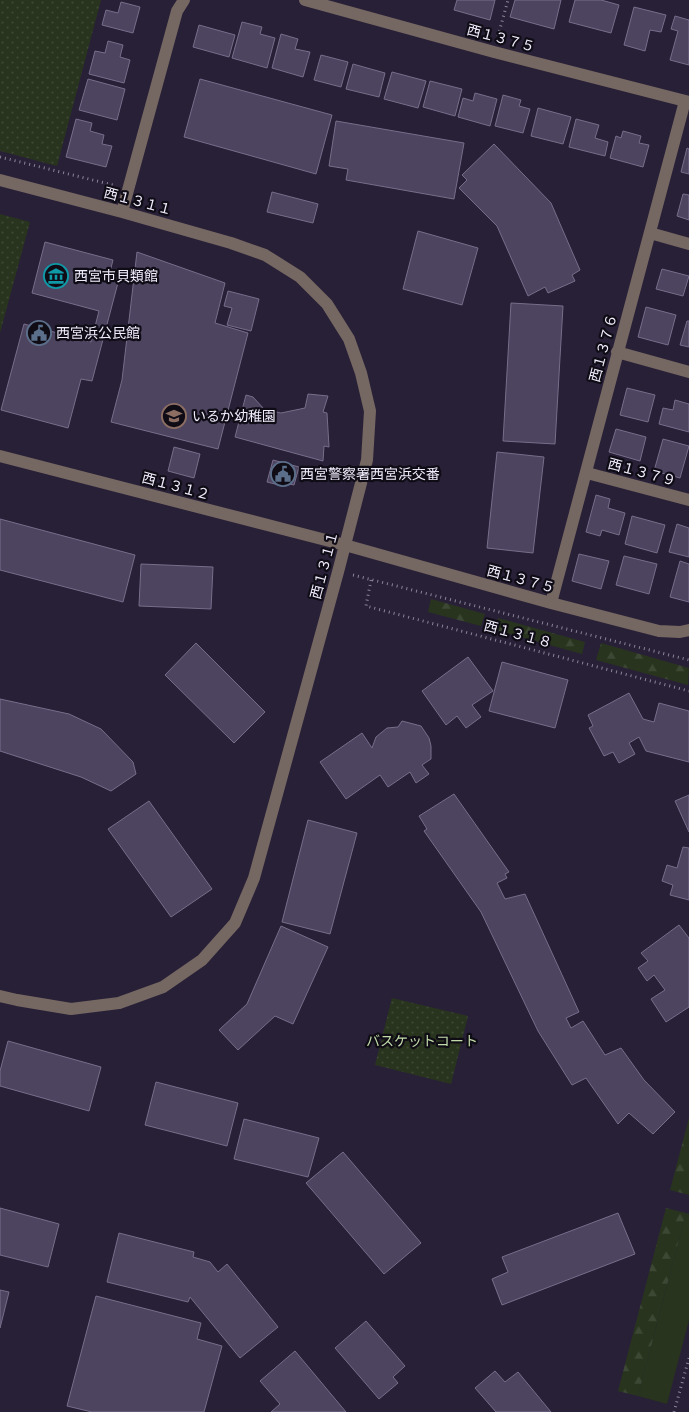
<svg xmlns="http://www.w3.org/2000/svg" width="689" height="1412" viewBox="0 0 689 1412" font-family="'Fira Sans Condensed','Noto Sans JP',sans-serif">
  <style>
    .grass { fill: #28341d }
    .forest { fill: url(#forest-firs) }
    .park { fill: url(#park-dots) }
    .building { fill: #4d4460; stroke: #776e8b }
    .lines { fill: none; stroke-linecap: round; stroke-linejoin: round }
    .path { stroke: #8b8598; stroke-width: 3; stroke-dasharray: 1 4; stroke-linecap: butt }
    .minor { stroke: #756761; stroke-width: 12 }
    .labels { text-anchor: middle; stroke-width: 4.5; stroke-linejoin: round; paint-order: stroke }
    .street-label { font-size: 14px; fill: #f1ecfc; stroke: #0f0c16 }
    .poi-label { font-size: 14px; fill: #f1ecfc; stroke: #0f0c16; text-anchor: start }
    .park-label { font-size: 14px; fill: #c0dba7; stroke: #0f0c16 }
  </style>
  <defs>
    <pattern id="forest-firs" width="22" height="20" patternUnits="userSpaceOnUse" patternTransform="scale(1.25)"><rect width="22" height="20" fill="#28341d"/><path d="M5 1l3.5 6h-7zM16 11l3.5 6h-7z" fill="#3d4834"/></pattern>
    <pattern id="park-dots" width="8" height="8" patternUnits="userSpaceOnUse" patternTransform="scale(1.25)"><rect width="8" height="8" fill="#28341d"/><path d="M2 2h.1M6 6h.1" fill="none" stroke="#3d4834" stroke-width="1.8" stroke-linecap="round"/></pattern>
  </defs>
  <rect width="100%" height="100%" fill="#282037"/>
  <path class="grass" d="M686,1213L689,1214V1320L667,1404L638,1396Z"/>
  <path class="forest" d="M431,599L485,614L481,626L428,612Z
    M498,618L585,642L582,654L495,630Z
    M601,643L689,668L688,685L596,660Z
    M689,1118V1195L670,1190Z
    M666,1208L686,1213L638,1396L618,1391Z"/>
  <path class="park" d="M0,0H101L57,166L0,151Z
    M0,214L30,222L0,333Z
    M392,998L468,1016L451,1084L375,1065Z"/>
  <path class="building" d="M457,0H495L490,20L454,10Z
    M515,0H561L554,29L510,17Z
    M575,0H601L619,5L611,33L569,22Z
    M121,2L140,7L133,33L102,25L106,10L118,13Z
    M634,7L666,15L661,32L650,30L645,51L624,45Z
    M675,16L689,20V65L670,60L678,31L671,29Z
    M242,22L262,27L260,34L275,38L267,68L232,58Z
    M199,25L235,35L229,57L193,47Z
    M281,34L298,39L295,49L310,52L303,77L272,68Z
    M108,41L123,45L120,57L130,60L124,83L89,74L95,51L105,53Z
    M321,55L348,62L341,87L314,80Z
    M353,64L385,73L379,97L346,89Z
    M392,72L426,81L418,108L384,99Z
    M88,79L125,89L117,120L79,110Z
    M200,79L332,115L316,174L184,137Z
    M430,81L462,89L455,116L423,107Z
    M475,93L497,99L490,126L458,117L463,98L473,101Z
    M503,95L521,100L519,106L530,109L523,133L495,126Z
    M538,108L571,117L563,144L531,136Z
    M76,119L92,123L90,131L104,135L102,144L112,146L106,167L66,157Z
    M576,119L599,125L595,138L608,142L605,156L569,147Z
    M336,121L464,143L454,199L346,180L348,169L329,166Z
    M623,131L641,136L639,143L649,145L643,167L610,158L616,136L621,138Z
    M494,144L551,203L580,270L572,275L575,281L548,293L545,287L528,296L497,226L459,188L467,180L462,175Z
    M687,148L689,149V174L681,172Z
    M272,192L318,204L313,223L267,212Z
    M683,194L689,195V220L677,216Z
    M418,231L478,248L462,305L403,289Z
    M45,242L113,260L109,276L119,279L92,381L81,379L68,428L1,410L24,324L91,342L99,311L32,293Z
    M137,252L225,283L215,323L248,333L218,449L111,422L122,380Z
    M662,269L689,276L683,296L656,289Z
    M228,291L259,299L251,331L227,325L232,308L224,306Z
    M511,303L563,306L555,444L503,441Z
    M646,307L676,315L668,345L638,337Z
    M687,321H689V347L680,345Z
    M627,388L655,395L648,422L620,415Z
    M308,394L328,396L323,412L327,413L329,447L324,446L323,461L235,437L246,395L253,397L264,409L281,413L305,408Z
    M675,400L689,404V432L659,424L663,408L673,410Z
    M616,429L646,437L640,461L609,452Z
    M663,439L689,446L680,478L654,471Z
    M174,447L200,454L194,478L168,471Z
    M497,452L544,457L533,553L487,548Z
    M273,460L299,467L294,485L280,482L279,485L267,482Z
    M596,495L610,499L608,508L625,513L619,535L602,530L600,536L586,532Z
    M632,516L665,525L657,553L625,544Z
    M0,519L135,555L123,602L0,570Z
    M677,524L689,528V557L669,552Z
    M579,554L609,561L601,589L572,581Z
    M624,556L657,564L649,594L616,585Z
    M680,561L689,564V602L670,597Z
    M141,564L213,567L211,609L139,606Z
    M196,643L265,712L234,743L165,675Z
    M468,657L493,691L472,705L481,717L466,728L457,716L446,725L422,691Z
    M502,662L568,680L555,728L489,711Z
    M629,693L643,719L654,722L659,703L689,711V762L646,751L639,737L629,743L635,754L619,763L613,752L604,756L589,728L593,726L588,715Z
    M0,699L69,714L101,729L133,762L136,774L111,791L81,777L0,751Z
    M402,721L421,726L429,738L431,746V759L422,765L429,774L416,783L410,772L388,787L380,775L346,799L320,762L362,733L372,748L376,737L387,728L398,727Z
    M454,794L509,872L505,874L507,878L497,883L505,899L525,894L579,1012L566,1018L571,1028L583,1021L605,1055L621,1048L644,1080L675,1112L653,1134L629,1113L618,1124L586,1078L572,1085L538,1031L481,912L424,831L427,829L419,816Z
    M689,795V832L675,801Z
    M149,801L212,889L171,917L108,829Z
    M308,820L357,833L330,934L282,922Z
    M683,847L689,848V900L670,895L673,885L662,881L667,865L677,868Z
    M679,925L689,938V1007L666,1022L651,999L665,990L654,975L647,981L638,968L648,961L641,953Z
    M281,926L328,947L293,1024L275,1016L238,1050L219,1030L247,1004Z
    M8,1041L101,1067L89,1111L0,1086V1071Z
    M156,1082L238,1103L227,1146L145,1125Z
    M244,1119L319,1138L308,1177L234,1159Z
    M343,1152L421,1243L384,1274L306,1183Z
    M0,1208L59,1224L48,1267L0,1255Z
    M618,1213L635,1254L502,1305L492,1279L508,1272L502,1257Z
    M119,1233L194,1252L193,1257L210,1262L218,1272L227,1264L278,1327L240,1358L190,1297L188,1302L107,1282Z
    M0,1290L9,1292L0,1328Z
    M96,1296L201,1323L197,1339L222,1346L204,1412H92L67,1406Z
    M366,1321L405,1366L393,1377L398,1383L379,1399L335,1348Z
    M295,1351L346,1412H271L280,1404L260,1381Z
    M495,1371L505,1382L518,1372L551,1412H496L475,1388Z"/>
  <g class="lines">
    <path class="path" d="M498,36L508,0
      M0,157L113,185
      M353,575L689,660
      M371,580L366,606L689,691
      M674,1412L689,1358"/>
    <path class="minor" d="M305,0L494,52L689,102
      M0,180L122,212L231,243L265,255L300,277L327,304L349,339L361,373L370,411L367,460L338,572L254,878L235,923L202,960L163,987L119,1003L71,1009L17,1000L0,996
      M122,212L177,11L184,0
      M650,233L689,244
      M617,352L689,372
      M0,456L345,545L551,603L659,631L680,632L689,630
      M587,473L689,500
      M551,603L685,101"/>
  </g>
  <defs>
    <symbol id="museum-ring" viewBox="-11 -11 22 22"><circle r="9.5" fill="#0f0c16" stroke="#0f9aa8" stroke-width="1.5"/><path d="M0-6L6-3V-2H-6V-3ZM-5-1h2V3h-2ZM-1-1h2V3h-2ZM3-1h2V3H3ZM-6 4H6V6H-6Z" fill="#0f9aa8"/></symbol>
    <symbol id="civic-ring" viewBox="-11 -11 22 22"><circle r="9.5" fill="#0f0c16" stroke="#5c6f8a" stroke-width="1.5"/><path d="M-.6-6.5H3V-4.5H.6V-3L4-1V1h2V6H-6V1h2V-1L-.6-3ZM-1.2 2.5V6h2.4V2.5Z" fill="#5c6f8a"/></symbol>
    <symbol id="school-ring" viewBox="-11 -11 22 22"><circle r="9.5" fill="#0f0c16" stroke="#8d6e63" stroke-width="1.5"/><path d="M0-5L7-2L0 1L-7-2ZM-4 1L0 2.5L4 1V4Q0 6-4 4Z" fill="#8d6e63"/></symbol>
  </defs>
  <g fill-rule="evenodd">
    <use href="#museum-ring" x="42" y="262" width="28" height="28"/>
    <use href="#civic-ring" x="25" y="319" width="28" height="28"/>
    <use href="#school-ring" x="160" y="402" width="28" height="28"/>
    <use href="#civic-ring" x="269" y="460" width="28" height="28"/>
  </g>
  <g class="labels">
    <g class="street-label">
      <text transform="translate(501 38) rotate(15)" y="5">西１３７５</text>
      <text transform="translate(138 201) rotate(15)" y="5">西１３１１</text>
      <text transform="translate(603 348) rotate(-75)" y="5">西１３７６</text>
      <text transform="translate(642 472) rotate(15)" y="5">西１３７９</text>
      <text transform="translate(176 486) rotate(15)" y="5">西１３１２</text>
      <text transform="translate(324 565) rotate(-75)" y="5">西１３１１</text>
      <text transform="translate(521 579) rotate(15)" y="5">西１３７５</text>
      <text transform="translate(518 634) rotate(15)" y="5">西１３１８</text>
    </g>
    <g class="poi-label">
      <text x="74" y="281">西宮市貝類館</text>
      <text x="56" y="338">西宮浜公民館</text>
      <text x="192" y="421">いるか幼稚園</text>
      <text x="300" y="479">西宮警察署西宮浜交番</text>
    </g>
    <g class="park-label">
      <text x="422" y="1046">バスケットコート</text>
    </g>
  </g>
</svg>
